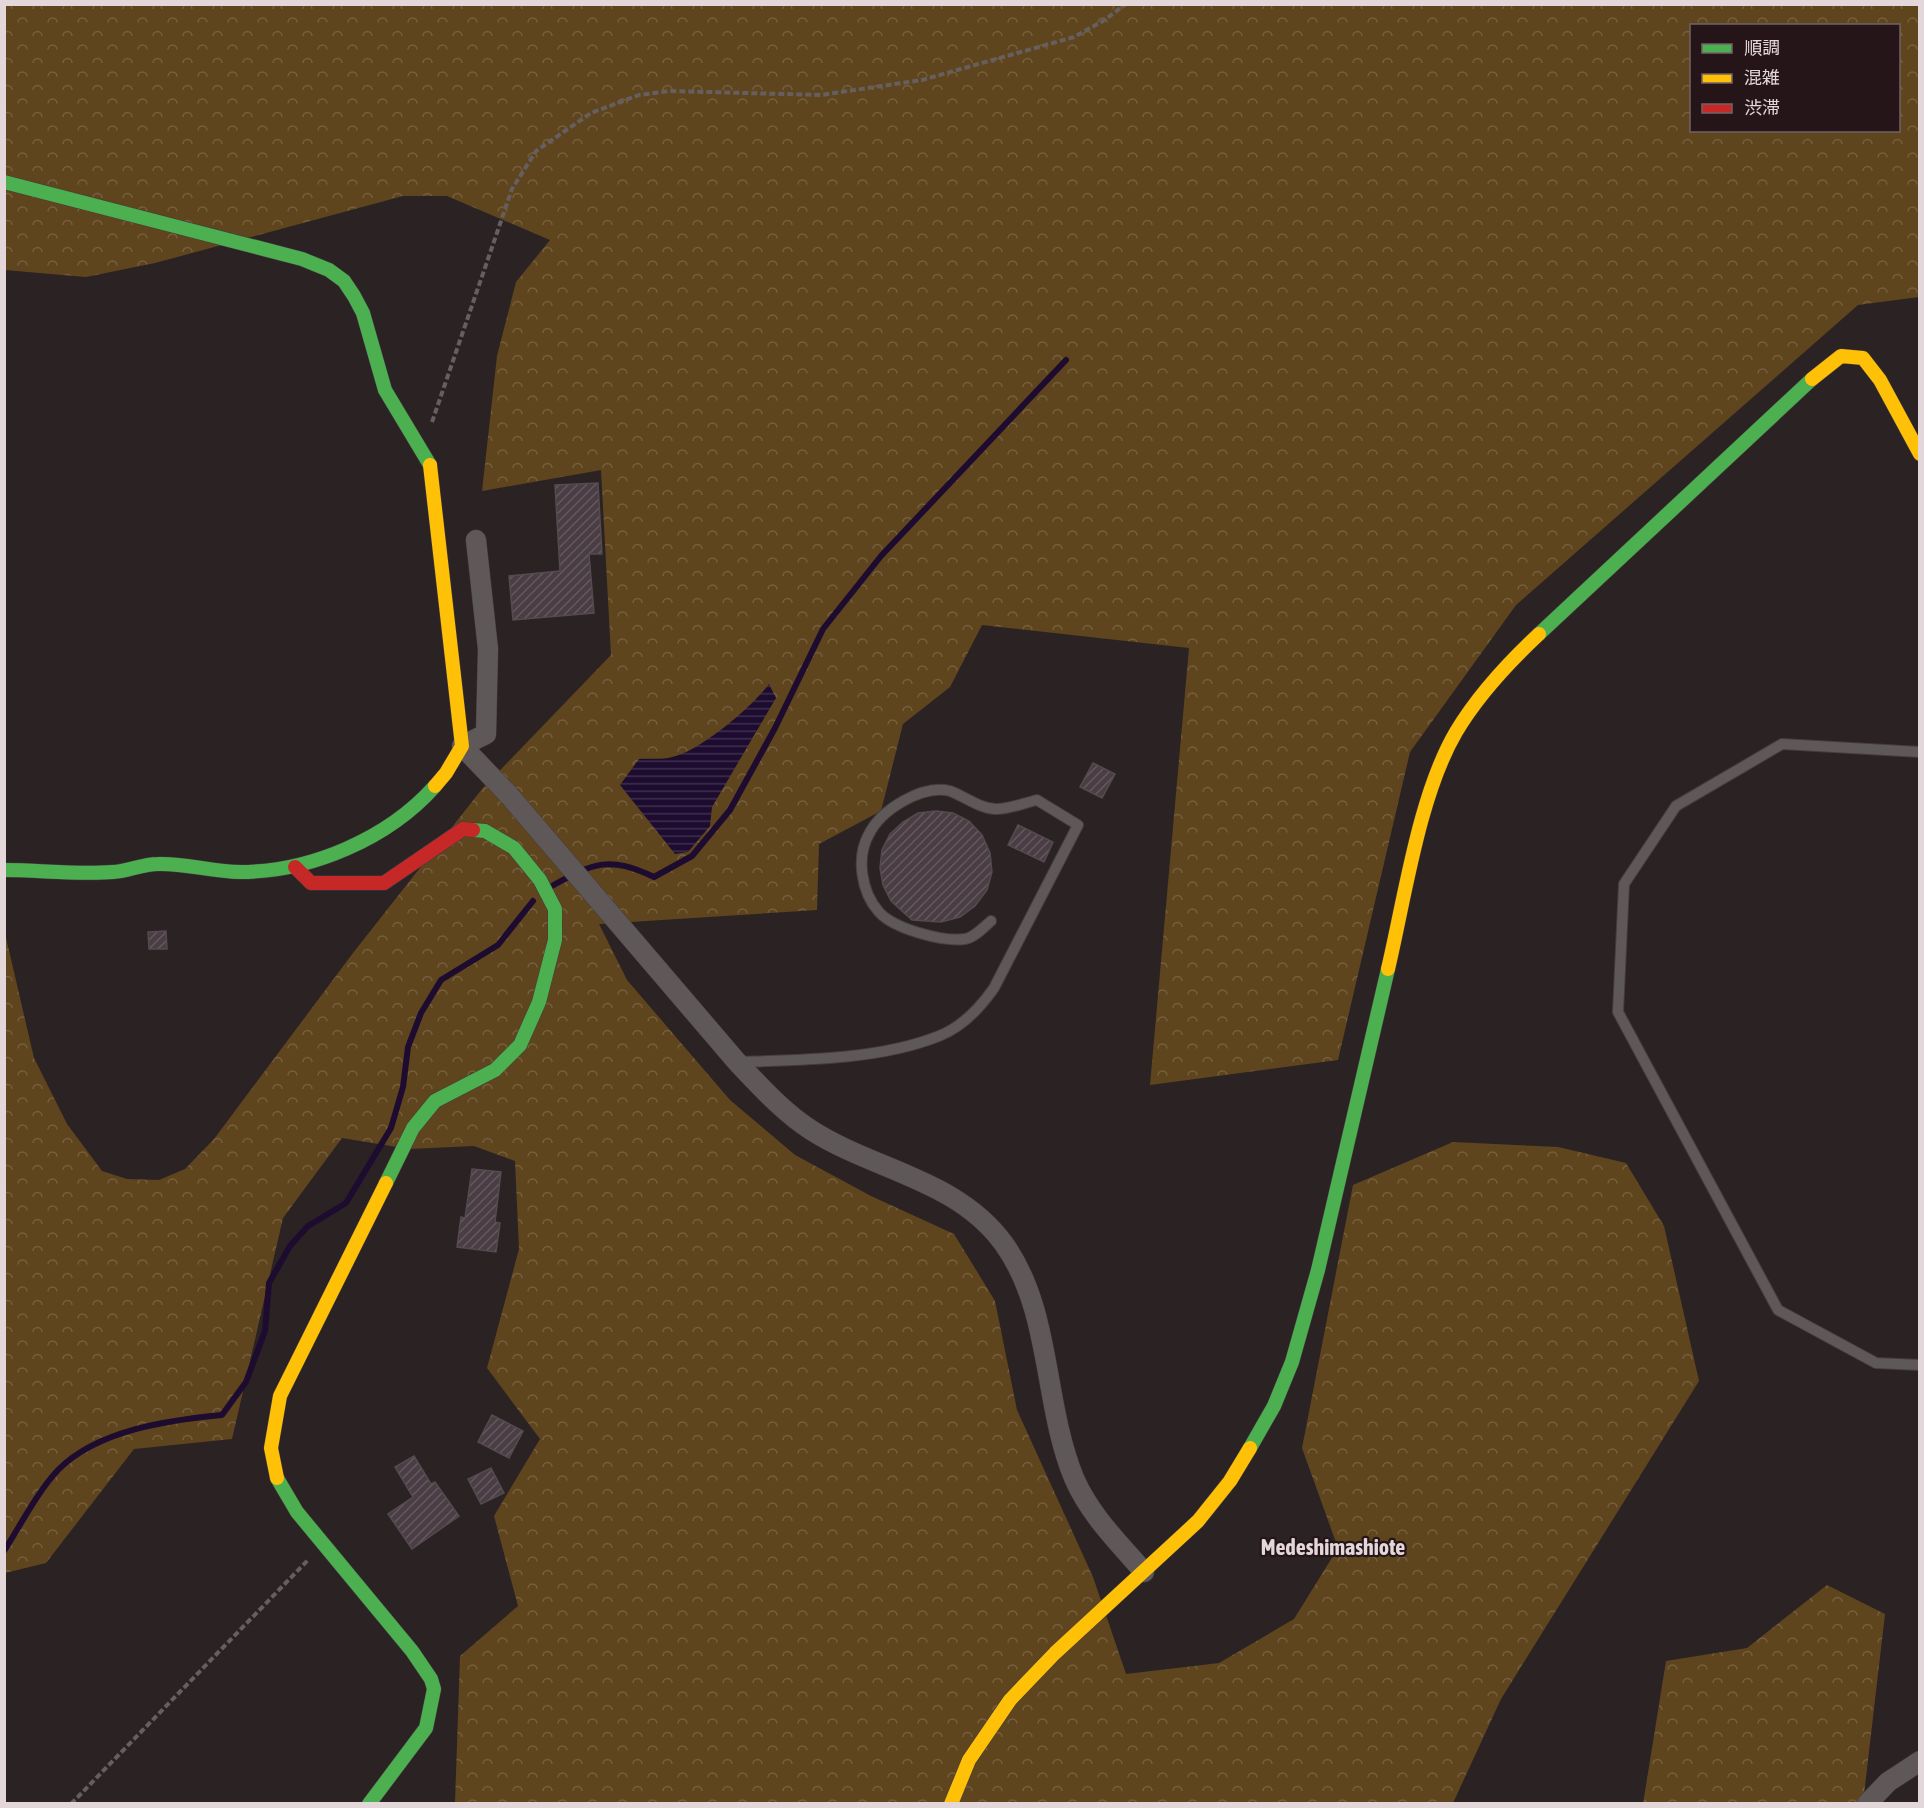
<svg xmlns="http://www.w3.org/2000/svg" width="1924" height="1808" viewBox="0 0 1924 1808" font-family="'Asap Condensed','Noto Sans JP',sans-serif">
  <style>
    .forest { fill: url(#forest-crowns); fill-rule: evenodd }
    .water { fill: url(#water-rules) }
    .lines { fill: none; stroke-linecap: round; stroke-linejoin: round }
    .stream { stroke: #1d0c30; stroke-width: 6 }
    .building { fill: url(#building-hatch); stroke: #534b4e; stroke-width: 1.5 }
    .lane-casing { stroke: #453d3f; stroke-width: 12 }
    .street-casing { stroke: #453d3f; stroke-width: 21 }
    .fast-casing { stroke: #453d3f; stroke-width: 15 }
    .slow-casing { stroke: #453d3f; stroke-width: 15 }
    .jam-casing { stroke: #453d3f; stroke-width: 15 }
    .path { stroke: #665f60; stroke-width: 4; stroke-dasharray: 6 3; stroke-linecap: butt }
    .lane { stroke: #5f5859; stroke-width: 10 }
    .street { stroke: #5f5859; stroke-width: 20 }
    .fast { stroke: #4caf50; stroke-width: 14 }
    .slow { stroke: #ffc107; stroke-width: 14 }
    .jam { stroke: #c62828; stroke-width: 14 }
    .labels { text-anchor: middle; stroke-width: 4.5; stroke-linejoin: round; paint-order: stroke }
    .quarter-label { font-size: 22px; font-weight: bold; fill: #e3d7d9; stroke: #251518 }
  </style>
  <defs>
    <pattern id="forest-crowns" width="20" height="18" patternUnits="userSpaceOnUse" patternTransform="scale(1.5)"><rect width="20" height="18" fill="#5f451e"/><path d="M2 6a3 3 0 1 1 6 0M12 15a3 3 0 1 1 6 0" fill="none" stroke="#765f3e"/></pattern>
    <pattern id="water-rules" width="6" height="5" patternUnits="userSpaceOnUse" patternTransform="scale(1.5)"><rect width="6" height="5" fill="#1d0c30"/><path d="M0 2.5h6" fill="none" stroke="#3e2f4d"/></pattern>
    <pattern id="building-hatch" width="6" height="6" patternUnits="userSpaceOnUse" patternTransform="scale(1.5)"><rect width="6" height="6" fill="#4a3e44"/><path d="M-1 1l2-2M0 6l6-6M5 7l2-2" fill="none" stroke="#64595e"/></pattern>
  </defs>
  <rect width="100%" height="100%" fill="#2b2224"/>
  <path class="forest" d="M5,5H1919V297L1858,305L1516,605L1410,752L1338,1060L1150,1085L1189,648L982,625L950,687L903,724L881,811L819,844L817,910L599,924L627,980L730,1100L795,1155L871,1196L954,1234L995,1301L1017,1410L1093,1577L1126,1674L1219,1663L1294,1619L1338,1548L1302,1448L1353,1185L1453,1142L1558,1147L1626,1163L1664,1226L1699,1381L1501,1699L1453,1803H455L460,1656L518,1606L494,1516L540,1439L487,1368L519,1249L515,1161L474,1146L409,1149L342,1138L283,1218L232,1439L134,1449L46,1563L5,1573L4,929L34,1058L67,1124L102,1171L127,1179L159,1180L185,1169L214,1139L353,953L482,789L611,655L601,470L482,491L497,356L516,282L550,240L447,196H403L155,263L86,277L5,270ZM1692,26H1898V130H1692Z
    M1827,1585L1885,1614L1863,1803L1643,1804L1666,1661L1747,1648Z"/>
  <path class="water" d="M769,684L776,698L712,807L710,826L688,852L675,854L620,785L639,759C649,758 662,760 672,757C699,752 753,706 769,684Z"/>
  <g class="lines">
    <path class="stream" d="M552,886C595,862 609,856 654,877L692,856L730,810L775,728L823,629L881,556L1066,360
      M4,1551C20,1526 38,1491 58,1470C97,1430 169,1420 222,1415L246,1382L265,1331L269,1283L290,1246L308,1226L346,1203L391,1128L403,1087L408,1047L421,1013L441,980L498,945L533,901"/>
  </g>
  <path class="building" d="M598,483L602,554H589L594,613L513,620L509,576L560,571L555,485Z
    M1093,763L1115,774L1102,798L1080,787Z
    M936,811L953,813L969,821L982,835L990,853L992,872L987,890L975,906L960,917L941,922L912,920L891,901L883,885L880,868L882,850L890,834L903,822L918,813Z
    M1018,825L1053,842L1044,862L1008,845Z
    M166,931L167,949H149L148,932Z
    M472,1169L501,1172L495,1222L500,1223L496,1252L457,1247L461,1217L465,1218Z
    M492,1415L523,1431L509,1458L478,1442Z
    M414,1456L431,1484L435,1482L459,1516L412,1549L388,1514L413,1497L395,1467Z
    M491,1468L504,1493L481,1504L468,1479Z"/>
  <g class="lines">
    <defs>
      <path id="lane" d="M1920,752L1782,744L1676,806L1624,884L1618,1012L1778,1310L1876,1363L1920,1365
        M737,1062C801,1060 879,1060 939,1036C962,1027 980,1008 994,988L1078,825L1037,800C1024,803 1009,809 997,809C982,810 964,796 950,791C922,784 881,810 869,834C856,857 861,892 879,912C894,929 943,942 965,939C974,938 984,927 991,921"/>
      <path id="street" d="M476,540L488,649L486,734L462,746L508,794L737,1062C760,1086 783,1112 811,1130C875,1171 957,1179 1004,1244C1052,1311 1043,1403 1074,1478C1090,1515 1118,1542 1144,1572
        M1867,1804L1888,1782L1920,1761"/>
      <path id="fast" d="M4,182L302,259L329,270L344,281L354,296L363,313L385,390L430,465
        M1539,634L1812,379
        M4,870C40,870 77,875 113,872C129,871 142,864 158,864C186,863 212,872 240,872C310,872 388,839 435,786
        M386,1183L413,1128L435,1101L495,1070L520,1045L539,1002L555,940V909L540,880L514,848L485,831L473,830
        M1250,1448L1274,1406L1292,1362L1318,1270L1388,969
        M277,1478L297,1512L412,1651L431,1679L434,1689L426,1728L369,1804"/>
      <path id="slow" d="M1812,379L1841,356L1863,358L1880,380L1920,454
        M430,465L462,746L446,773L435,786
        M1388,969C1405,897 1419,795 1456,732C1478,695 1508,663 1539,634
        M277,1478L271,1448L280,1396L386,1183
        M951,1804L969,1760L1010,1700L1055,1653L1198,1521L1230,1481L1250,1448"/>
      <path id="jam" d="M295,867L311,883H384L463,829L473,830"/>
    </defs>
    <use href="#lane" class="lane-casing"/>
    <use href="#street" class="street-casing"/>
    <use href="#fast" class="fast-casing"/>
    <use href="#slow" class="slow-casing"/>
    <use href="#jam" class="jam-casing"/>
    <path class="path" d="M432,422L512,189L536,151L591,113L639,95L670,91L821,95L922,80L1074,37L1103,21L1126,4
      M71,1804L308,1560"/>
    <use href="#lane" class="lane"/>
    <use href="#street" class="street"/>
    <use href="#fast" class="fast"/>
    <use href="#slow" class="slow"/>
    <use href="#jam" class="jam"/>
  </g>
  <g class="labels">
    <g class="quarter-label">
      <text x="1333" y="1555">Medeshimashiote</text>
    </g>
  </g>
  <rect width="1924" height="1808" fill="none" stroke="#e3d7d9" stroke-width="12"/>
  <rect x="1690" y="24" width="210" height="108" fill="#251518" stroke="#716365" stroke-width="1.5"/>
  <rect x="1702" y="44" width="30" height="9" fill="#4caf50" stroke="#716365" stroke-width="1.5"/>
  <text x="1744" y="54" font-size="18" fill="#e3d7d9">順調</text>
  <rect x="1702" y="74" width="30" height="9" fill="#ffc107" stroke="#716365" stroke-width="1.5"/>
  <text x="1744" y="84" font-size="18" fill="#e3d7d9">混雑</text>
  <rect x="1702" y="104" width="30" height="9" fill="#c62828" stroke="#716365" stroke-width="1.5"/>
  <text x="1744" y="114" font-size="18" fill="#e3d7d9">渋滞</text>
</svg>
